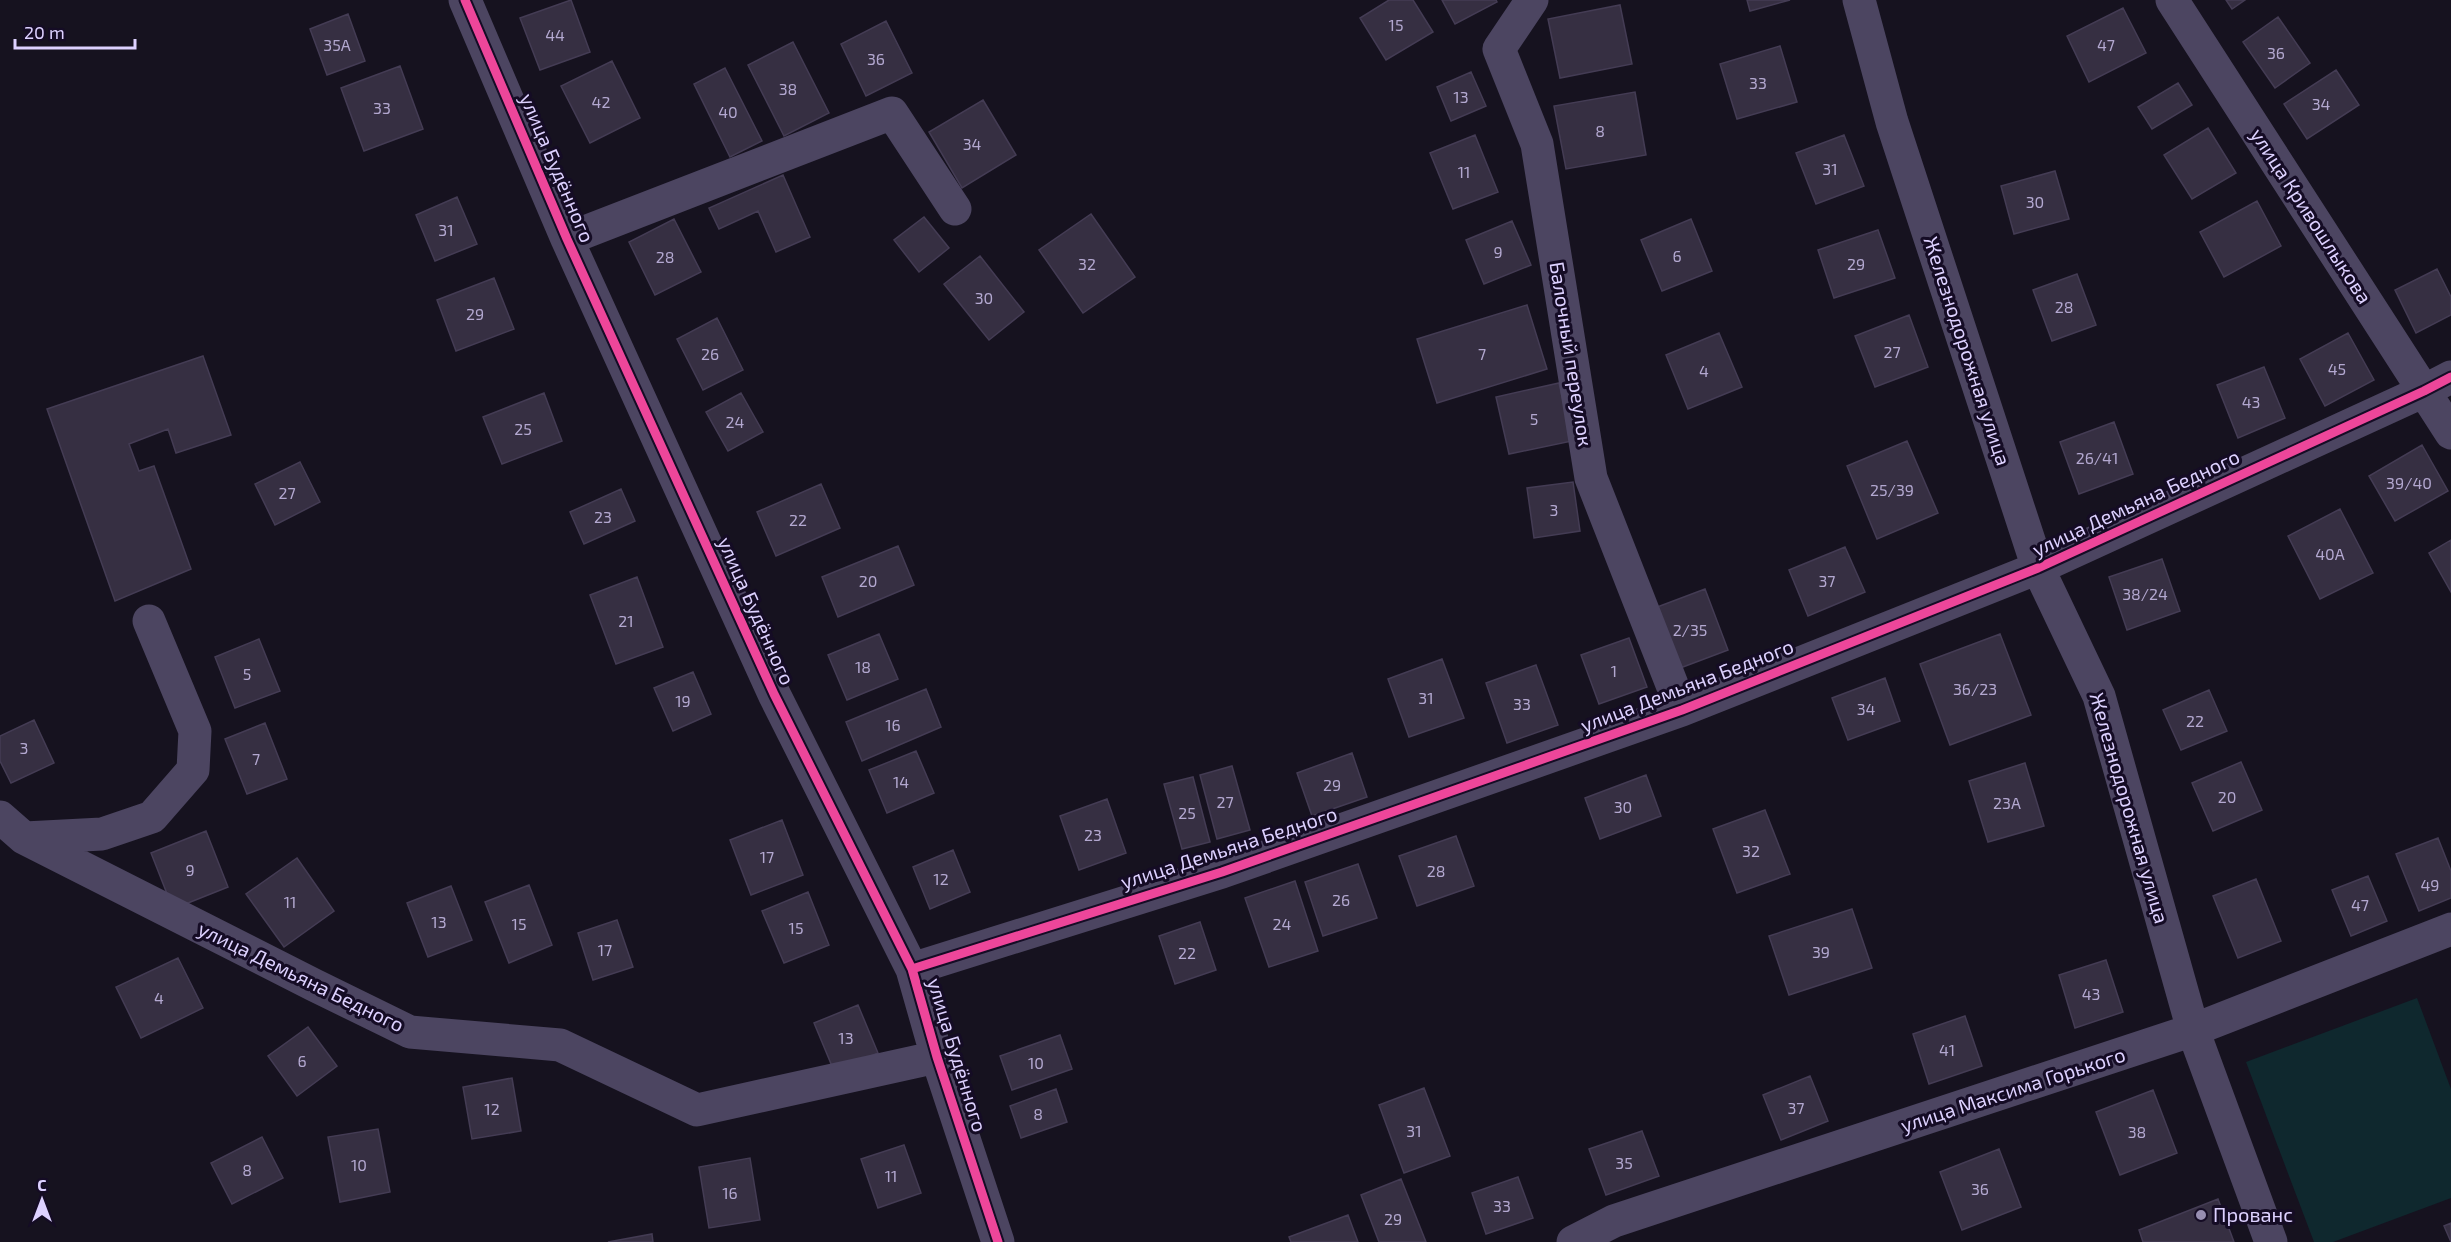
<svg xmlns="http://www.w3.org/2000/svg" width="2451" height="1242" viewBox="0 0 2451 1242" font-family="'Exo 2',sans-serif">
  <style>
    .green { fill: #0f282e }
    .building { fill: #362f42; stroke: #443c54; stroke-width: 1.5 }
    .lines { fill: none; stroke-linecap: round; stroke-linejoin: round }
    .minor { stroke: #4c4561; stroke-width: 33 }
    .cycleway-casing { stroke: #150c25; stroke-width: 13 }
    .cycleway { stroke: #ed469a; stroke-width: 9 }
    .poi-dot { fill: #978eb1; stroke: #150c25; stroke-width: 2 }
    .labels { text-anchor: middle; stroke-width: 6; stroke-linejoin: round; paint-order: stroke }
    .number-label { font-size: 16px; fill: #b3a8d0 }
    .street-label { font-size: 20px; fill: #ddd1ff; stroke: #150c25 }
    .poi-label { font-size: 20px; fill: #ddd1ff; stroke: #150c25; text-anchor: start }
  </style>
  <rect width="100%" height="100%" fill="#16121f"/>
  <path class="green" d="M2417,998L2451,1089V1198L2333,1242H2314L2246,1062Z"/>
  <path class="building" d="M571,0L590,52L540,70L520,18Z
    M1389,0H1413L1433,32L1386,60L1360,18Z
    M1442,0H1496L1497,2L1455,24Z
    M1747,0H1790L1750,11Z
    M2226,0H2245L2232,9Z
    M1620,5L1632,64L1560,78L1548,19Z
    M2123,8L2146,53L2089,82L2067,36Z
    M348,14L365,61L327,75L310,29Z
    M2278,17L2310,63L2275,88L2243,42Z
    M886,21L912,73L866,96L841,44Z
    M793,42L829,113L784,136L748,65Z
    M1780,46L1797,102L1737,119L1720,64Z
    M612,61L640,118L590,143L561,86Z
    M400,66L423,129L364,151L341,88Z
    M725,68L762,141L730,157L694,84Z
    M2336,70L2359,105L2307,139L2284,104Z
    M1471,72L1486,106L1451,121L1437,87Z
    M2178,83L2192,105L2152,129L2138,107Z
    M1635,92L1646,155L1566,169L1554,106Z
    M983,100L1016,155L962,188L929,132Z
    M2208,128L2236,173L2192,199L2164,155Z
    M1475,135L1498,192L1453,209L1430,153Z
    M1844,135L1864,186L1816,204L1796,153Z
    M2055,171L2069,219L2014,234L2001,186Z
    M783,175L810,237L776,252L758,211L719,229L709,208Z
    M457,197L477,244L435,261L416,215Z
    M2257,201L2281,246L2224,277L2200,232Z
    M1091,214L1135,277L1083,313L1039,250Z
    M924,217L949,248L919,272L894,240Z
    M674,219L701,272L655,295L629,242Z
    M1691,219L1712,271L1662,291L1641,240Z
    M1512,221L1531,265L1484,284L1466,240Z
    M1878,230L1895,278L1834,298L1818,250Z
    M980,256L1024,312L989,340L944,284Z
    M2437,269L2451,297V315L2416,333L2395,290Z
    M2077,274L2096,325L2052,341L2033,290Z
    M494,278L514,329L456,351L437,300Z
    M1527,305L1547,369L1437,403L1417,339Z
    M1909,315L1928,367L1875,387L1855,336Z
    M717,318L743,370L703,390L677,339Z
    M1719,333L1742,387L1688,409L1666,355Z
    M2348,333L2374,380L2325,406L2300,359Z
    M203,356L231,435L176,453L168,429L129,444L139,471L154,466L191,569L115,601L47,409Z
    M2264,367L2285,418L2238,438L2217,385Z
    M1559,383L1572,441L1509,454L1496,397Z
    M544,393L562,441L502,464L483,417Z
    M741,393L763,432L728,451L706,412Z
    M2114,422L2133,474L2079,494L2060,442Z
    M1907,441L1938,513L1877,539L1847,466Z
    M2422,445L2448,491L2395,521L2369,476Z
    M300,462L320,502L275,525L255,484Z
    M1573,482L1580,531L1534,538L1527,488Z
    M821,484L840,528L776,556L757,512Z
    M621,489L635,521L584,544L570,512Z
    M2340,509L2373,573L2320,599L2288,536Z
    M2451,540V592L2429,553Z
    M898,546L914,585L838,617L822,577Z
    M1845,547L1865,592L1808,616L1789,570Z
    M2162,559L2180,611L2127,630L2109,577Z
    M637,577L663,647L616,664L590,595Z
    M1705,589L1728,650L1675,670L1652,609Z
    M879,634L898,679L847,700L828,655Z
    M2000,634L2031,715L1950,745L1920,664Z
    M1629,638L1647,687L1599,704L1581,655Z
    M259,639L280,691L235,708L215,657Z
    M1442,659L1464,718L1409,737L1388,679Z
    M1536,665L1558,725L1507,743L1486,683Z
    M693,672L711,714L673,731L654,688Z
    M1885,678L1900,721L1848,740L1832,698Z
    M926,689L941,727L862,761L846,722Z
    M2209,690L2227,731L2181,750L2163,710Z
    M34,720L54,763L11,783L0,761V736Z
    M265,723L287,779L247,794L225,739Z
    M916,751L934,793L887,813L869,770Z
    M1352,753L1367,797L1312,816L1297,773Z
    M2241,762L2262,810L2213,831L2192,783Z
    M2025,763L2044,826L1988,842L1969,781Z
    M1232,766L1250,830L1217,839L1200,775Z
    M1646,775L1661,816L1600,839L1585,798Z
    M1193,777L1210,842L1182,849L1164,784Z
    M1107,799L1126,853L1079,870L1060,816Z
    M1765,810L1790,874L1737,893L1713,829Z
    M782,820L803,875L751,895L730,840Z
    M206,831L228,887L173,909L151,853Z
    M1456,836L1474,886L1417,906L1399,856Z
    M2438,838L2451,871V898L2419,911L2396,854Z
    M953,850L970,892L930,909L913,867Z
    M297,858L334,911L284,947L246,894Z
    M1358,864L1377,918L1323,936L1305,882Z
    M2368,876L2387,921L2351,936L2332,890Z
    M2256,879L2281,941L2238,958L2213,896Z
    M1295,881L1318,951L1269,967L1245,898Z
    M529,885L552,945L509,963L485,902Z
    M451,886L472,940L428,957L407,903Z
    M808,892L829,945L784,963L762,911Z
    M1852,909L1872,968L1789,995L1769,936Z
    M617,920L633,967L593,980L578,933Z
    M1200,922L1216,970L1175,984L1159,936Z
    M178,958L203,1008L141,1038L116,987Z
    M2106,960L2123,1012L2075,1028L2059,975Z
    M858,1005L878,1053L834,1071L814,1023Z
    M1965,1016L1982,1066L1929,1084L1913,1034Z
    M308,1027L337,1066L297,1096L268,1056Z
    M1060,1035L1072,1069L1012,1090L1000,1056Z
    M1810,1076L1828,1121L1781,1140L1763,1095Z
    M512,1078L521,1131L472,1139L463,1087Z
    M1424,1088L1450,1156L1404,1173L1379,1105Z
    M1056,1089L1067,1122L1021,1138L1010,1106Z
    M2153,1090L2177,1153L2120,1175L2096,1112Z
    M378,1129L390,1192L340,1202L328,1137Z
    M1642,1131L1659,1176L1606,1195L1589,1149Z
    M262,1137L283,1178L232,1204L211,1163Z
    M904,1145L921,1193L878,1208L861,1159Z
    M1999,1149L2021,1207L1962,1230L1940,1172Z
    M750,1158L760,1220L709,1228L699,1167Z
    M1518,1177L1533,1218L1486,1234L1472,1193Z
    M1401,1179L1426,1242H1379L1361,1195Z
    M2218,1199L2234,1242H2143L2139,1230Z
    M1348,1215L1358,1242H1291L1289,1237Z
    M2451,1223V1242L2444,1226Z
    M652,1234L653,1242H608Z"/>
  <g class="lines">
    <path class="minor" d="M465,0L567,239L774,694L912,969L937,1057L998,1242
      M1532,0L1499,49L1537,144L1591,478L1682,710
      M1859,0L1892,122L2038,568L2099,696L2193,1030L2271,1242
      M2172,0L2451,433
      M567,239L892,113L955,209
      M0,817L24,838L314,985L410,1032L560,1045L697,1110L937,1057
      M25,838L102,834L152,817L193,770L195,731L149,621
      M912,969L1222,872L1682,710L2038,568L2424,391L2451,377
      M1573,1242L1614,1221L2193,1030L2451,929"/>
    <defs>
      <path id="cycleway" d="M465,0L567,239L774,694L912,969L937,1057L998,1242
        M912,969L1222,872L1682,710L2038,568L2424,391L2451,377"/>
    </defs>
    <use href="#cycleway" class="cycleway-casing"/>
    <use href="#cycleway" class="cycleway"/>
  </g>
  <circle class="poi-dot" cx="2201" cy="1215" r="6"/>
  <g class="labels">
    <g class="number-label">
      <text x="1396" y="31">15</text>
      <text x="555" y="41">44</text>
      <text x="337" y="51">35А</text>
      <text x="2106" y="51">47</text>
      <text x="2276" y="59">36</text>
      <text x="876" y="65">36</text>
      <text x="1758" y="89">33</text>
      <text x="788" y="95">38</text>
      <text x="1461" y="103">13</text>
      <text x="601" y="108">42</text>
      <text x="2321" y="110">34</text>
      <text x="382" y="114">33</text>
      <text x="728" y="118">40</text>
      <text x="1600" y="137">8</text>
      <text x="972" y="150">34</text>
      <text x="1830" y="175">31</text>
      <text x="1464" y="178">11</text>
      <text x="2035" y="208">30</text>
      <text x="446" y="236">31</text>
      <text x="1498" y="258">9</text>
      <text x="1677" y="262">6</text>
      <text x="665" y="263">28</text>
      <text x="1087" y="270">32</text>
      <text x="1856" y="270">29</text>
      <text x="984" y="304">30</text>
      <text x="2064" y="313">28</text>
      <text x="475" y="320">29</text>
      <text x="1892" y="358">27</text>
      <text x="710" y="360">26</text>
      <text x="1482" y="360">7</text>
      <text x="2337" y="375">45</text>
      <text x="1704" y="377">4</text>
      <text x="2251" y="408">43</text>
      <text x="1534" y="425">5</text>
      <text x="735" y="428">24</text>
      <text x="523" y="435">25</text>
      <text x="2097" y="464">26/41</text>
      <text x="2409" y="489">39/40</text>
      <text x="1892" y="496">25/39</text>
      <text x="287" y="499">27</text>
      <text x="1554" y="516">3</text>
      <text x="603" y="523">23</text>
      <text x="798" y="526">22</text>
      <text x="2330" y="560">40А</text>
      <text x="868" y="587">20</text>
      <text x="1827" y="587">37</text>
      <text x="2145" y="600">38/24</text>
      <text x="626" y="627">21</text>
      <text x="1690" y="636">2/35</text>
      <text x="863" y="673">18</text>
      <text x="1614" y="677">1</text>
      <text x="247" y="680">5</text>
      <text x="1975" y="695">36/23</text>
      <text x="1426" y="704">31</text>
      <text x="683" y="707">19</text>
      <text x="1522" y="710">33</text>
      <text x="1866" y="715">34</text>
      <text x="2195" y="727">22</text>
      <text x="893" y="731">16</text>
      <text x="24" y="754">3</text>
      <text x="256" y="765">7</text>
      <text x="901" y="788">14</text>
      <text x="1332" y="791">29</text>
      <text x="2227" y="803">20</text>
      <text x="1225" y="808">27</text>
      <text x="2007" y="809">23А</text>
      <text x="1623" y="813">30</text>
      <text x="1187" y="819">25</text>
      <text x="1093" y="841">23</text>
      <text x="1751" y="857">32</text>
      <text x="767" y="863">17</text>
      <text x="190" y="876">9</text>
      <text x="1436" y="877">28</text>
      <text x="941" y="885">12</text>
      <text x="2430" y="891">49</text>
      <text x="1341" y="906">26</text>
      <text x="290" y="908">11</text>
      <text x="2360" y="911">47</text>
      <text x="439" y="928">13</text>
      <text x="519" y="930">15</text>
      <text x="1282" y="930">24</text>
      <text x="796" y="934">15</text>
      <text x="605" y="956">17</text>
      <text x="1821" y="958">39</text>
      <text x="1187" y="959">22</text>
      <text x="2091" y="1000">43</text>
      <text x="159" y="1004">4</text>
      <text x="846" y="1044">13</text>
      <text x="1947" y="1056">41</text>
      <text x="302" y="1067">6</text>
      <text x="1036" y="1069">10</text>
      <text x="1796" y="1114">37</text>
      <text x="492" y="1115">12</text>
      <text x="1038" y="1120">8</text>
      <text x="1414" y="1137">31</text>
      <text x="2137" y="1138">38</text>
      <text x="1624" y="1169">35</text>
      <text x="359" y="1171">10</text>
      <text x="247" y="1176">8</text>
      <text x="891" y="1182">11</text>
      <text x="1980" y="1195">36</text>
      <text x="730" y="1199">16</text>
      <text x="1502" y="1212">33</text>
      <text x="1393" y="1225">29</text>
    </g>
    <g class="street-label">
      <text transform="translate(557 168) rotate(67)" y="7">улица Будённого</text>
      <text transform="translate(2311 216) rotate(57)" y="7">улица Кривошлыкова</text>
      <text transform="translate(1967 351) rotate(72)" y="7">Железнодорожная улица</text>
      <text transform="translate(1571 354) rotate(81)" y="7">Балочный переулок</text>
      <text transform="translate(2136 503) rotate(-25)" y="7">улица Демьяна Бедного</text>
      <text transform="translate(756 611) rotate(66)" y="7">улица Будённого</text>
      <text transform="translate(1687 686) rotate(-21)" y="7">улица Демьяна Бедного</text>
      <text transform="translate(2129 808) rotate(74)" y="7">Железнодорожная улица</text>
      <text transform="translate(1229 848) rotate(-18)" y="7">улица Демьяна Бедного</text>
      <text transform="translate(301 977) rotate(26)" y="7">улица Демьяна Бедного</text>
      <text transform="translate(957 1055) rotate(73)" y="7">улица Будённого</text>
      <text transform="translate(2013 1090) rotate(-18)" y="7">улица Максима Горького</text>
    </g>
    <g class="poi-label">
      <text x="2213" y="1222">Прованс</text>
    </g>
  </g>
  <g transform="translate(42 1200)" stroke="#150c25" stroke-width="4.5" paint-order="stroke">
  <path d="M0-4.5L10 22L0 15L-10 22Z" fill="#ddd1ff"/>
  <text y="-9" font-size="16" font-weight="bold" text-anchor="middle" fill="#ddd1ff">С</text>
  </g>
  <path d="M15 39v9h120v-9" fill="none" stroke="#ddd1ff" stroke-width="3"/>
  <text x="24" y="39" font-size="18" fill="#ddd1ff" stroke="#150c25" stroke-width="4.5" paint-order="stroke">20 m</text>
</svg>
